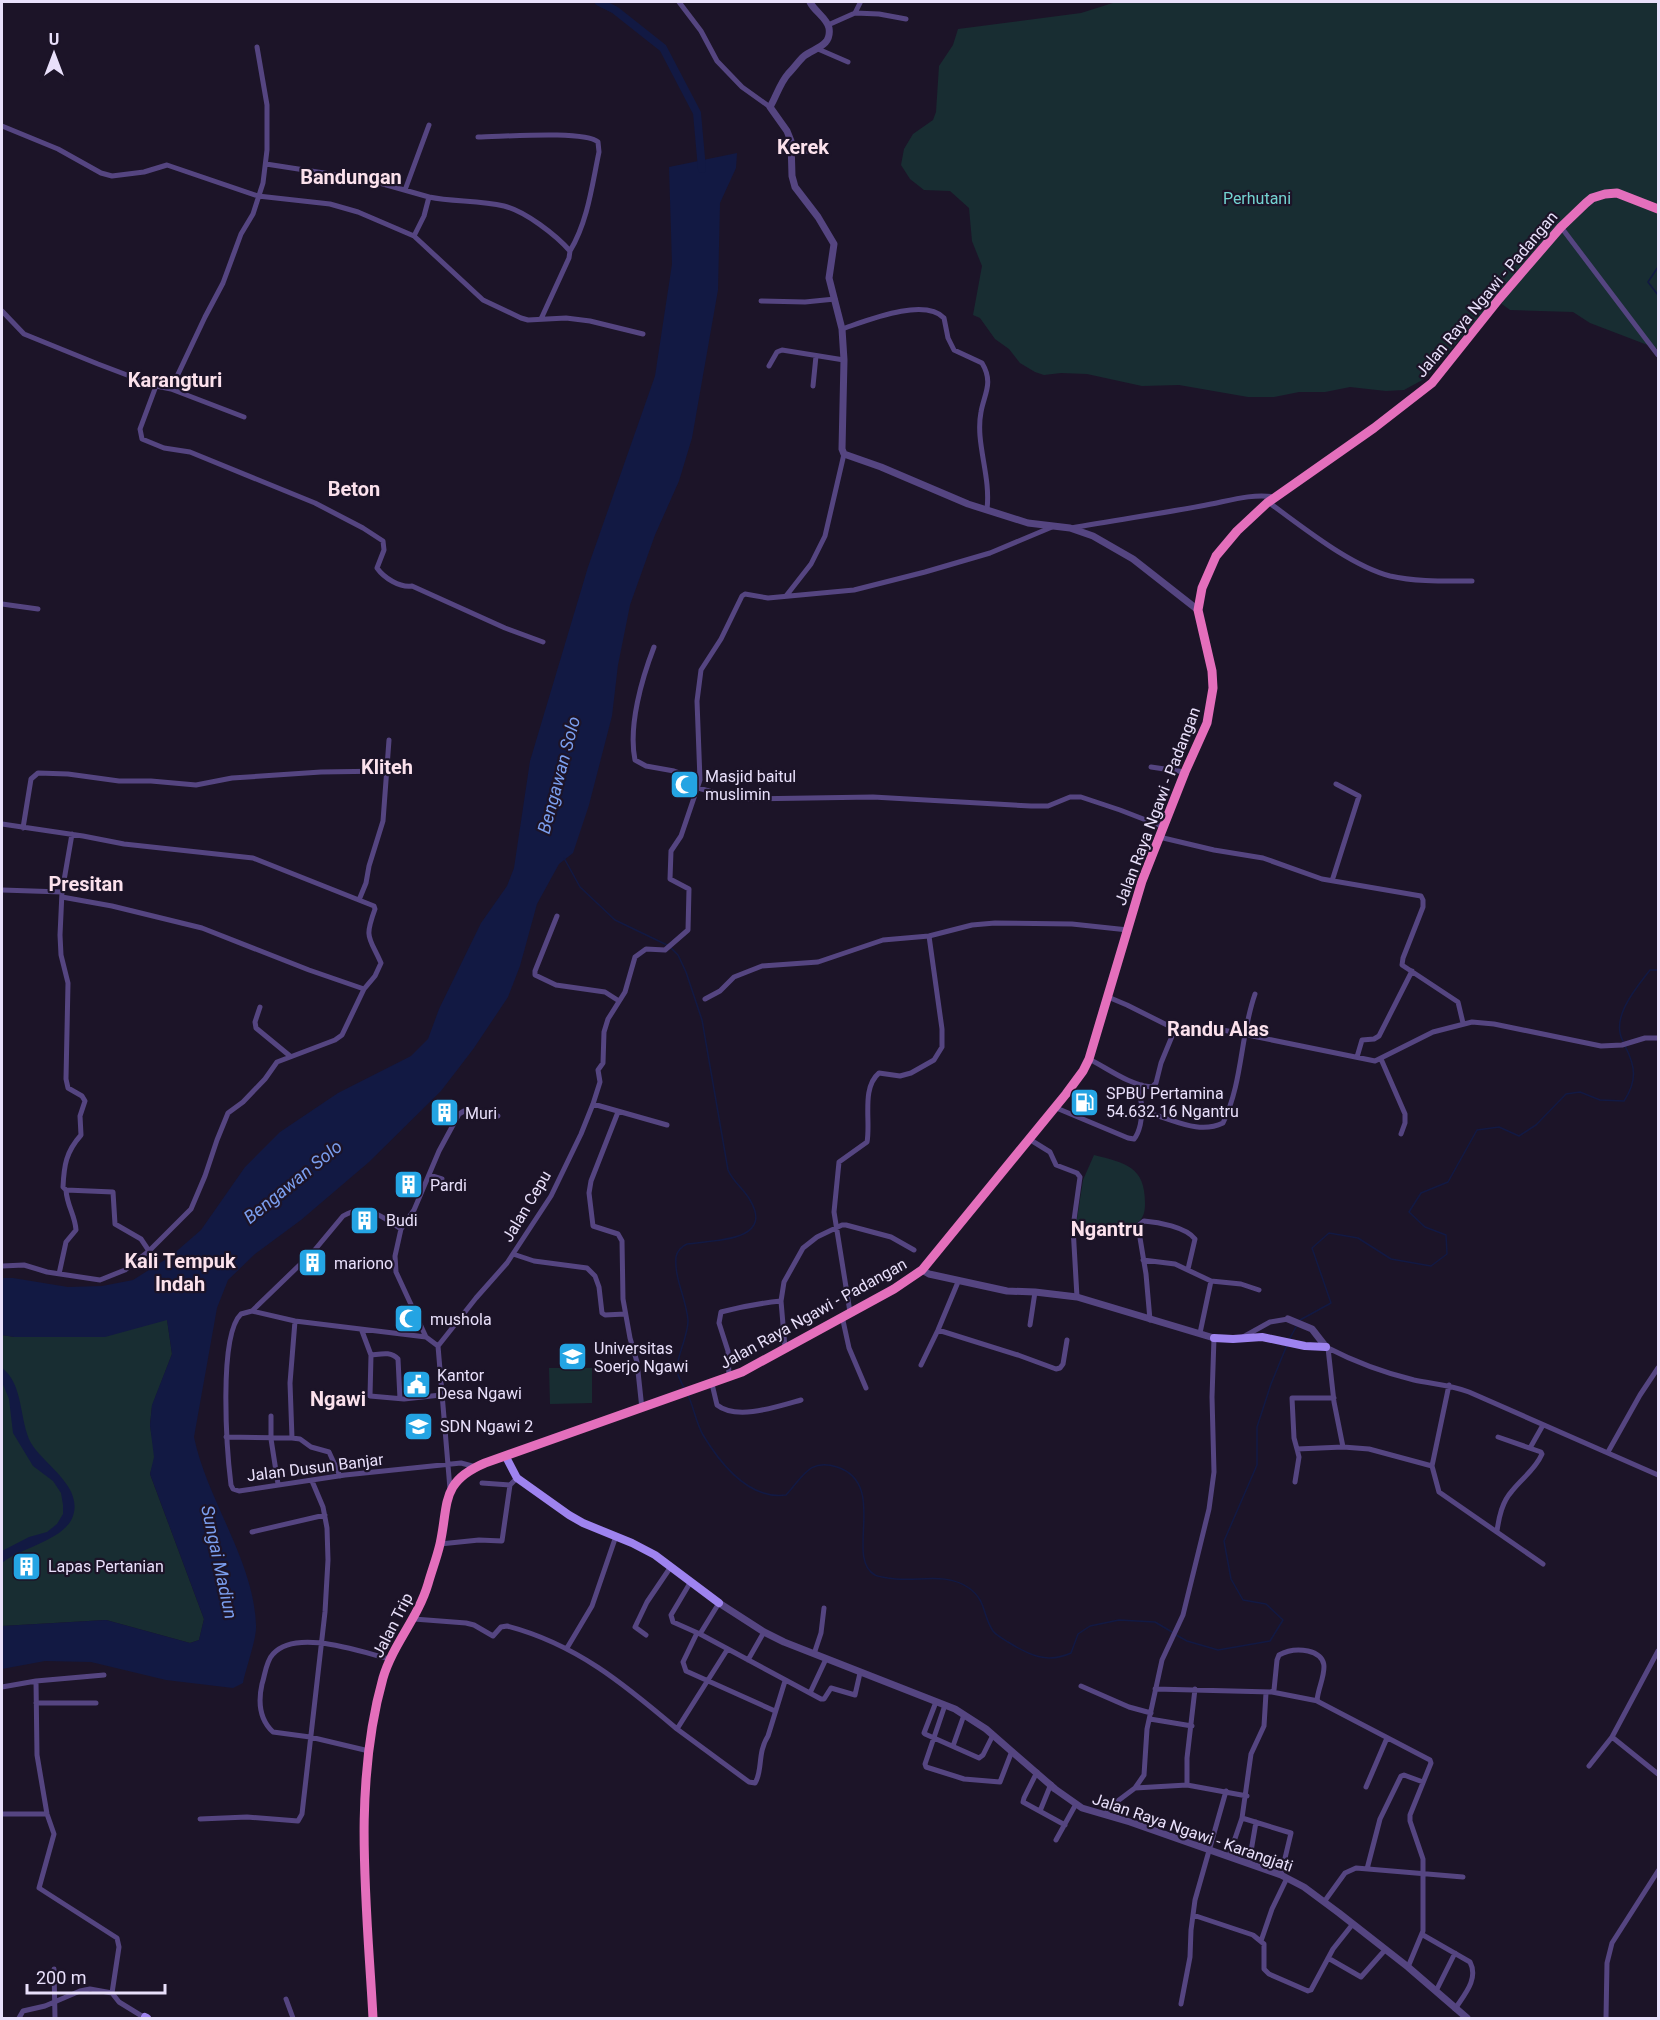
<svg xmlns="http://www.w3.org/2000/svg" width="1660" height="2020" viewBox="0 0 1660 2020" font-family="Roboto,sans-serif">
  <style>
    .green { fill: #182d32 }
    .water { fill: #121943 }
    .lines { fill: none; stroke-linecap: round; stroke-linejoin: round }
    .stream { stroke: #121943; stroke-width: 1.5 }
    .river { stroke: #121943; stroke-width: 8 }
    .minor { stroke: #554581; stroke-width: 5 }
    .tertiary { stroke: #554581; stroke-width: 7 }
    .secondary { stroke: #9e83ef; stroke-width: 8 }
    .trunk { stroke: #e46fbc; stroke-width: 9 }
    .labels { text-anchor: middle; stroke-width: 4.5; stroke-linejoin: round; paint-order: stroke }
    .park-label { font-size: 16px; fill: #73d3d1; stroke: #1c1428 }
    .street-label { font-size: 16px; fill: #e9e0fb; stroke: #1c1428 }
    .poi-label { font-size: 16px; fill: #e9e0fb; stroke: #1c1428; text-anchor: start }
    .water-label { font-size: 18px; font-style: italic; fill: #7b9eee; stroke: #1c1428 }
    .quarter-label { font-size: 20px; font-weight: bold; fill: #fbe1ec; stroke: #1c1428 }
  </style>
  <rect width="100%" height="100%" fill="#1c1428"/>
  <path class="green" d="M1116,2H1658V349L1590,323L1573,312L1510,310L1495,299L1426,378L1404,390L1386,391L1350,387L1325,392H1299L1274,397H1248L1179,385L1142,386L1087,374L1061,373L1044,375L1035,372L1020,363L1009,349L995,339L980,318L973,315L982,266L972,241L969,208L950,191L924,190L910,179L901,165L904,149L913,134L933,120L936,112L939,66L953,45L958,29L1081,13Z
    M1094,1155C1125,1163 1145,1166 1145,1203C1145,1211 1144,1218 1137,1223C1129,1228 1088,1225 1076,1225L1083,1180Z
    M163,1319H167L172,1354L152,1406L150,1425L155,1457L150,1474L204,1619L199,1640L190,1643L106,1620L2,1626V1335L14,1337L157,1322Z
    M549,1368H592V1403L550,1404Z"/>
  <path class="water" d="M737,153L736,168L720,203L718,290L692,438L679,481L655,535L630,605L618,665L612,716L589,805L573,853L559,864L537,904L520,966L508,997L474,1048L441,1091L369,1162L301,1220L255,1254L228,1280L217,1308L194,1437C207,1500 254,1561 256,1625C257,1638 246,1668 243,1683L233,1688L166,1680L91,1662L45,1661L2,1669V1626L106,1620L190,1643L199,1640L204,1619L150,1474L154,1457L150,1425L152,1405L172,1354L167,1320L105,1337H14L2,1335V1278H13L68,1287L102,1286L133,1280L171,1256L201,1230L245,1167L280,1132L338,1093L411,1056L428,1039L439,1009L481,923L507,886L514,868L530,761L588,567L655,376L672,264L669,167Z
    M2,1368C24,1384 19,1421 31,1443C44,1465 83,1486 73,1516C65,1540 20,1548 2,1563V1551L29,1537L47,1532L57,1524L63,1514V1505L61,1493L53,1481L33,1466L13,1433L9,1399L2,1382Z"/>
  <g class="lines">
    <path class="stream" d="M1658,267L1648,282L1658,295
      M564,858L580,887L615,920L667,945
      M671,948L678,955L686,972L702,1020L728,1170C733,1182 744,1189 750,1200C775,1242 713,1240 687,1244C682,1246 677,1251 676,1257C674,1279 687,1300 688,1321C688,1337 675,1360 677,1371C678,1377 682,1383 684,1388
      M1623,1041C1610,1018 1636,988 1650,970H1658
      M1300,1320L1331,1303L1312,1248L1329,1233L1358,1238L1391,1259L1431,1266L1447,1254L1446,1235L1425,1227L1409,1212L1421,1193L1448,1182L1477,1130L1499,1127L1519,1136L1536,1125L1566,1094L1580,1092L1600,1100L1624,1101C1637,1081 1636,1067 1625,1046
      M1290,1338L1296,1327
      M688,1395C694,1408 696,1423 703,1435C720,1463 749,1500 786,1495C803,1477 809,1458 837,1467C889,1484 844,1558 875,1575C878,1577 885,1577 888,1578C915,1583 945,1571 969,1588C987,1601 982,1615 993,1631C996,1635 1003,1639 1008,1642C1029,1655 1047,1664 1071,1653L1078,1634L1090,1626L1119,1620L1155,1622L1172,1632
      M1176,1635L1187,1641L1218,1650L1270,1641L1283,1620L1266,1604L1243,1600L1231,1579L1224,1541L1257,1465V1427L1271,1384L1287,1345"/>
    <path class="river" d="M599,2L615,10L663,48L697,113L702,169"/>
    <path class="minor" d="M679,2L701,31L717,61L742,87L770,107
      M855,13L879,14L906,19
      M828,25L855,13L860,3
      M818,49L848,62
      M2,126L58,149L101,173L112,176L144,172L167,165L258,196L330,204L358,212L414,236L483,300L521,318L528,320L566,318L590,321L643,334
      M478,137C500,137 584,130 598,142L599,152C592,185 588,221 570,251
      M792,151H821
      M266,164L369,180L429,197L424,216L414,236
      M405,190L429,125
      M429,197C453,202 479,200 504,206C525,211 556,235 570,251L569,258L541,319
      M1561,227L1658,355
      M761,301L805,302L835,299
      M2,311L24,334L98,364L156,386L171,389L205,317L223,283L241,234L253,214L263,183L267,150V105L257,47
      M842,329C866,321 924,297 944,318L948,338L954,350L982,363C994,383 984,394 981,412C975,443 991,475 987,509
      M769,366L777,352L782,350L844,360
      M156,386L140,429L142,439L164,448L190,452L315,503L363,528L383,541L384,550L377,568C384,578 400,588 412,586L505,628L543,642
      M813,386L816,356
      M171,389L244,417
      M1268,502C1303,527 1349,565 1390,576C1416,582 1445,581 1472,581
      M1071,528C1115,520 1158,514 1201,506C1226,502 1249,493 1275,497
      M786,596L811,564L825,536L844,454
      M2,604L38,609
      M654,647C642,678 628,726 635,760L646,766L674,771L700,780
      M1151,767L1185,772
      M698,788L731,797L745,799L873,797L1031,806H1048L1070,797H1081L1120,810L1164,827
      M2,824L83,836L124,844L253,858L374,906L375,909C364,939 369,936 381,963L375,976L364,989L342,1035L335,1040L277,1062L265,1079L243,1102L228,1113L217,1140L205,1176L191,1209L149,1251L125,1270L100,1280L47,1272L24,1265L2,1266
      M23,828L31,779L38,773L68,774L119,781H151L196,785L232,778L321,772L387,771
      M72,834L62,892L60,935L61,955L68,983L66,1079L68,1088L82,1096L85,1101L80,1116L81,1135C66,1152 64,1165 63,1187L66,1190L113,1192L115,1224L141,1239L149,1251
      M1159,837L1214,850L1263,858L1322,879L1421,896L1423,900V907L1403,958L1402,965L1458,1002L1463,1023
      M1332,881L1359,796L1336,784
      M2,890L62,892
      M62,897L112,906L202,928L309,970L364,989
      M359,900L366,883L369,866L383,821L389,740
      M557,916L535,971V975L556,985L605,992L619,1001
      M1108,997L1127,1005L1175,1029L1196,1027L1218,1029L1375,1061L1433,1032L1472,1022L1494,1024L1601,1046L1622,1045L1645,1038H1658
      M705,999L720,991L734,977L762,966L818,962L883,940L929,936L972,925L995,923L1072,924L1128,930
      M260,1007L255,1022L256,1028L290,1056
      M1357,1057L1362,1040L1374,1039L1379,1036L1412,971
      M1089,1059C1109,1069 1129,1085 1152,1087L1156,1083L1161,1063L1175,1029
      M1381,1059L1405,1114V1123L1401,1134
      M593,1104L667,1125
      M1054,1107L1128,1138L1134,1139C1140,1132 1142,1118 1142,1109C1142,1098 1137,1097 1142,1085
      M618,1112L591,1181L589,1193L593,1226L618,1234L622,1241L623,1299L630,1338L637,1362L642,1409
      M1142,1112C1169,1116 1196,1136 1223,1123C1243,1082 1240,1036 1255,994
      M1029,1139L1050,1152L1056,1165L1077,1173L1080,1177L1073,1227L1077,1297
      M429,1175L442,1179
      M1138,1226L1146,1274L1150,1320
      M1073,1227L1117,1230L1138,1226L1144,1221C1158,1222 1186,1227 1195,1239L1188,1269
      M513,1254L534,1261L587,1268L595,1276L599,1287L602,1313L605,1315L625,1314
      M1143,1260L1175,1264L1211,1281L1241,1284L1259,1290
      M59,1274L66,1242L76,1230C75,1215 67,1206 66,1190
      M781,1301L785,1348
      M252,1311L313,1252L343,1216C365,1202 383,1217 401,1229
      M850,1312L834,1212L839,1162L867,1142C871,1122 861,1088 879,1073L900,1076L911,1073L934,1060L942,1047V1029L929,936
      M842,1316L849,1348L866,1388
      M1030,1325L1035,1292
      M938,1330L1018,1355L1056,1369L1060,1368L1063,1364L1067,1340
      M362,1331L371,1355L370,1396L404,1399L441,1395
      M1200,1333L1211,1281
      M426,1337L295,1321L252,1311L241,1314C218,1336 227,1453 231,1485L233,1489L239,1491L345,1475L461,1463L476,1467
      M1243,1337L1270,1322L1288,1319
      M438,1346L426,1337L396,1272L395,1256L401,1229L414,1210L439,1151L459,1114L464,1111L498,1116
      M1326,1347C1353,1361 1385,1373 1414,1380C1433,1384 1451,1385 1469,1392L1658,1475
      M1328,1348L1334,1402L1343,1447
      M371,1355C381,1354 391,1351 398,1359L400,1399
      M921,1365L938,1330L958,1282
      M729,1377L728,1351L719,1323L721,1312C740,1307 761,1303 781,1301L784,1282L803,1248L817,1237L842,1225H846L891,1237L914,1250
      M712,1384L717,1405C737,1421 779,1406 801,1400
      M1449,1385L1432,1466L1439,1492L1543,1564
      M1334,1398H1292L1294,1438L1297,1449L1343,1447L1369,1449L1432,1466
      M271,1416V1439L278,1484
      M226,1437L292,1438L300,1439L311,1447L329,1452L340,1476
      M292,1438L290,1383L295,1321
      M1530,1448L1543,1425
      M1608,1452L1640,1395L1658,1368
      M1295,1482L1299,1457L1297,1449
      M482,1483L510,1485
      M450,1489L438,1346L476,1298L507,1263L551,1196L581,1134L593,1104L600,1082L598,1070L603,1063L604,1032L608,1019L625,992L635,957L646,949L665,950L688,930L689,889L670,879L671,851L681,836L700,780L697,701L701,670L721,639L742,596L745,594L768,598L854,590L925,572L990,553L1052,527
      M1497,1531C1499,1517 1502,1502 1512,1491C1522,1478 1535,1470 1542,1454L1541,1452L1498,1437
      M252,1532L325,1515
      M440,1544L479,1540L502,1541L510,1485L517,1478
      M690,1583L671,1615L673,1622L700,1634L821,1699H824L831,1688L855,1695L860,1673
      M414,1619L466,1623L474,1625L493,1636L501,1627L507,1626C576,1644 624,1684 677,1729L727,1650
      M697,1633L683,1662L686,1671L775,1711
      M700,1634L719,1603
      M646,1635L635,1627L647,1602L670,1568
      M567,1648L592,1606L616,1536
      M1658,1651L1612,1737L1658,1774
      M814,1654L821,1633L824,1608
      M748,1660L764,1632
      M36,1681L37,1755L47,1814L54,1834L39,1888L117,1938L119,1947L112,1993L119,2002L145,2018
      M1081,1686L1129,1707L1151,1713
      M2,1687L36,1681L104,1675
      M1155,1689L1271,1692L1274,1690L1277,1660L1279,1655C1288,1650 1298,1649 1308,1651C1337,1658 1318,1682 1317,1701L1430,1760L1431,1763L1410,1815V1821L1423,1859V1931L1408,1967
      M1272,1692L1318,1701
      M810,1693L826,1659
      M936,1702L924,1733L925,1734L979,1758L983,1755L993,1735
      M36,1703H96
      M945,1705L925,1764L926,1767L964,1779L1000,1782L1012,1751
      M1150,1719L1192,1726
      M677,1729L749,1782L755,1783C763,1771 757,1753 768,1736L785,1681
      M953,1746L964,1715
      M369,1751L310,1737L273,1732C259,1719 258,1702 262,1684C265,1675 266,1661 273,1654C296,1628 361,1652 390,1659
      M1589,1766L1612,1737
      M1037,1772L1024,1798L1023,1802L1065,1825
      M1187,1785V1758L1195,1689
      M1366,1787L1387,1738
      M1135,1788L1187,1785L1247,1796
      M1040,1811L1051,1784
      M2,1814H47
      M1105,1814L1115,1803L1135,1788L1144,1775L1147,1729L1162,1660L1183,1615L1209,1509L1214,1472L1212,1397L1214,1338
      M1242,1818L1291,1833L1281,1875
      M200,1819L247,1817L298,1821L302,1814L325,1612L328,1560L327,1528L323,1507L312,1481
      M1056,1840L1076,1804
      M1229,1856L1242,1818L1251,1754L1264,1726L1266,1693
      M1249,1863L1256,1822
      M1367,1869L1380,1819L1401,1776L1404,1775L1423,1782
      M1324,1902L1345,1873L1356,1868L1463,1877
      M1193,1915L1253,1935L1264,1944V1969L1269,1974L1308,1991L1311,1990L1333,1949L1352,1925
      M1423,1935L1470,1962C1479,1979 1464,1995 1455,2009
      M1261,1941L1272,1909L1287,1878
      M1328,1958L1361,1977L1385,1950
      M54,1969L55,2018
      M1436,1991L1455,1953
      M286,1999L293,2018
      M1181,2004L1190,1957L1191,1930L1195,1900L1226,1791
      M19,2018L23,2011L45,2006L80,1991L90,1989L112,1993
      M1606,2018L1607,1963L1612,1943L1658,1871"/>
    <path class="tertiary" d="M810,2C814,11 827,18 829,28C832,47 813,48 803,57C798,62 793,69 788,74C780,83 776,97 770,107L787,131L791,141L792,176L795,187L818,217L834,244L829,278L842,329L844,360L842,449L844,454L881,467L968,504L1028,523L1070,528L1093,536L1133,559L1198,610
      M922,1270L929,1274L1007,1291L1035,1292L1077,1297L1214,1338
      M1288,1319L1312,1329L1326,1347
      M719,1603L764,1632L784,1642L955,1709L986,1729L1055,1789L1082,1808L1130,1822L1281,1875L1304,1887L1339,1913L1408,1967L1467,2018"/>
    <path class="secondary" d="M1214,1338L1233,1339L1262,1337L1305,1346L1326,1347
      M506,1457L517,1478L569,1515L583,1523L632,1543L655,1555L719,1603
      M145,2017L147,2018"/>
    <path class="trunk" d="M373,2018C367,1906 352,1788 383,1678C393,1644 418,1618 428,1584C432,1570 437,1557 440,1544C449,1503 440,1482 485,1463L742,1372L894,1289L922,1270L1066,1094L1083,1071L1089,1059L1142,881L1185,772L1207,723L1213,688L1212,671L1198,610L1202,588L1216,556L1237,531L1267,503L1374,428L1432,383L1499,299L1561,227L1586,203L1592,198L1605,194L1617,193L1658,209"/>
  </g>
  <defs>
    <symbol id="mosque-square" viewBox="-11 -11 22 22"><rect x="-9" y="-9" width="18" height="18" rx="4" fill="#24a4e3" stroke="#1c1428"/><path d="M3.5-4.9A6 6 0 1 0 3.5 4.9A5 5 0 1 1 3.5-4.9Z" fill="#fff"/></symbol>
    <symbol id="fuel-square" viewBox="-11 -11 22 22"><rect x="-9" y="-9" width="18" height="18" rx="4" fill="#24a4e3" stroke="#1c1428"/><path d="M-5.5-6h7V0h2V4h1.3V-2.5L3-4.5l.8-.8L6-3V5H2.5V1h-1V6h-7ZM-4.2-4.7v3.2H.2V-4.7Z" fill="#fff"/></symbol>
    <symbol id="building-square" viewBox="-11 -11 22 22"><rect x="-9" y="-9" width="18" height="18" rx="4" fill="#24a4e3" stroke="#1c1428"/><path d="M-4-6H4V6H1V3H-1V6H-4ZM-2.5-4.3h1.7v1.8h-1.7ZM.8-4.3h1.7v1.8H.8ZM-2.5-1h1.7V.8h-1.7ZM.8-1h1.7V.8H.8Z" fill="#fff"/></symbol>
    <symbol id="university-square" viewBox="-11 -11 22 22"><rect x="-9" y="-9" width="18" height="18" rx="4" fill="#24a4e3" stroke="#1c1428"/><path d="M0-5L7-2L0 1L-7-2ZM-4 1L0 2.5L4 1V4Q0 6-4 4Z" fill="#fff"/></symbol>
    <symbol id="civic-square" viewBox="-11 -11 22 22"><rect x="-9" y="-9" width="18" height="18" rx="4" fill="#24a4e3" stroke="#1c1428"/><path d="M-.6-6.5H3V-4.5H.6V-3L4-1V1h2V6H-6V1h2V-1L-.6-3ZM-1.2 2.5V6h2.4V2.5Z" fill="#fff"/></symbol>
    <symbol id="school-square" viewBox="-11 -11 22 22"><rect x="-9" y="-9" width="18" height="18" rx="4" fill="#24a4e3" stroke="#1c1428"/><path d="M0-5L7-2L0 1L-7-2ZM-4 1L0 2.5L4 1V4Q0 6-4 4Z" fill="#fff"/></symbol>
  </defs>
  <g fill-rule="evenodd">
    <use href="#mosque-square" x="668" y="768" width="33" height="33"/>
    <use href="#fuel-square" x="1068" y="1086" width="33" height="33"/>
    <use href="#building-square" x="428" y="1096" width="33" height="33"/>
    <use href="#building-square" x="392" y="1168" width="33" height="33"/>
    <use href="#building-square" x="348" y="1204" width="33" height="33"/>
    <use href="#building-square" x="296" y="1246" width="33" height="33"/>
    <use href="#mosque-square" x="392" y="1302" width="33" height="33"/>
    <use href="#university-square" x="556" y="1340" width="33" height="33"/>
    <use href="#civic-square" x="400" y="1368" width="33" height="33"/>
    <use href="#school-square" x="402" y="1410" width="33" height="33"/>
    <use href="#building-square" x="10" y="1550" width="33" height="33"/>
  </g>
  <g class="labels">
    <g class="park-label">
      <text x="1257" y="204">Perhutani</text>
    </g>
    <g class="street-label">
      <text transform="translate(1486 294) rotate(-50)" y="6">Jalan Raya Ngawi - Padangan</text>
      <text transform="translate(1157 806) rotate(-69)" y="6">Jalan Raya Ngawi - Padangan</text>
      <text transform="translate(526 1206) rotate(-59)" y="6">Jalan Cepu</text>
      <text transform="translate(813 1313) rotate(-29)" y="6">Jalan Raya Ngawi - Padangan</text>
      <text transform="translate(315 1467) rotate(-7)" y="6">Jalan Dusun Banjar</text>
      <text transform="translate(392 1625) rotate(-63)" y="6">Jalan Trip</text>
      <text transform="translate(1193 1832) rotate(19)" y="6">Jalan Raya Ngawi - Karangjati</text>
    </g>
    <g class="poi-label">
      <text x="705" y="782">Masjid baitul<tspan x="705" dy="18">muslimin</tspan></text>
      <text x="1106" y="1099">SPBU Pertamina<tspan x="1106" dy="18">54.632.16 Ngantru</tspan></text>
      <text x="465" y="1119">Muri</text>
      <text x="430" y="1191">Pardi</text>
      <text x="386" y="1226">Budi</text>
      <text x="334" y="1269">mariono</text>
      <text x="430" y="1325">mushola</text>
      <text x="594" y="1354">Universitas<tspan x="594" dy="18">Soerjo Ngawi</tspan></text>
      <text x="437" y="1381">Kantor<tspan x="437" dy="18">Desa Ngawi</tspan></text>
      <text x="440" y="1432">SDN Ngawi 2</text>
      <text x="48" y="1572">Lapas Pertanian</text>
    </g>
    <g class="water-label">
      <text transform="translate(559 775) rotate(-75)" y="6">Bengawan Solo</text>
      <text transform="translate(293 1182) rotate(-39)" y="6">Bengawan Solo</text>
      <text transform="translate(219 1562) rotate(78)" y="6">Sungai Madiun</text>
    </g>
    <g class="quarter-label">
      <text x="803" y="154">Kerek</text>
      <text x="351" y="184">Bandungan</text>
      <text x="175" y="387">Karangturi</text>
      <text x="354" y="496">Beton</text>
      <text x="387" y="774">Kliteh</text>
      <text x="86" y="891">Presitan</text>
      <text x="1218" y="1036">Randu Alas</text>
      <text x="1107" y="1236">Ngantru</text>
      <text x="180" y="1268">Kali Tempuk<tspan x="180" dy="23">Indah</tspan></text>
      <text x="338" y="1406">Ngawi</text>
    </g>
  </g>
  <rect width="1660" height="2020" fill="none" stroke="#e9e0fb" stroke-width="6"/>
  <g transform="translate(54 54)" stroke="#1c1428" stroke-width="4.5" paint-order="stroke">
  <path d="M0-4.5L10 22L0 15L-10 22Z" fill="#e9e0fb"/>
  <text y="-9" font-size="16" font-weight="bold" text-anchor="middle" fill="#e9e0fb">U</text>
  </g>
  <path d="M27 1984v9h138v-9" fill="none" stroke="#e9e0fb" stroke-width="3"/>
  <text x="36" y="1984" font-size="18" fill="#e9e0fb" stroke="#1c1428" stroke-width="4.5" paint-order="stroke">200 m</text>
</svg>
